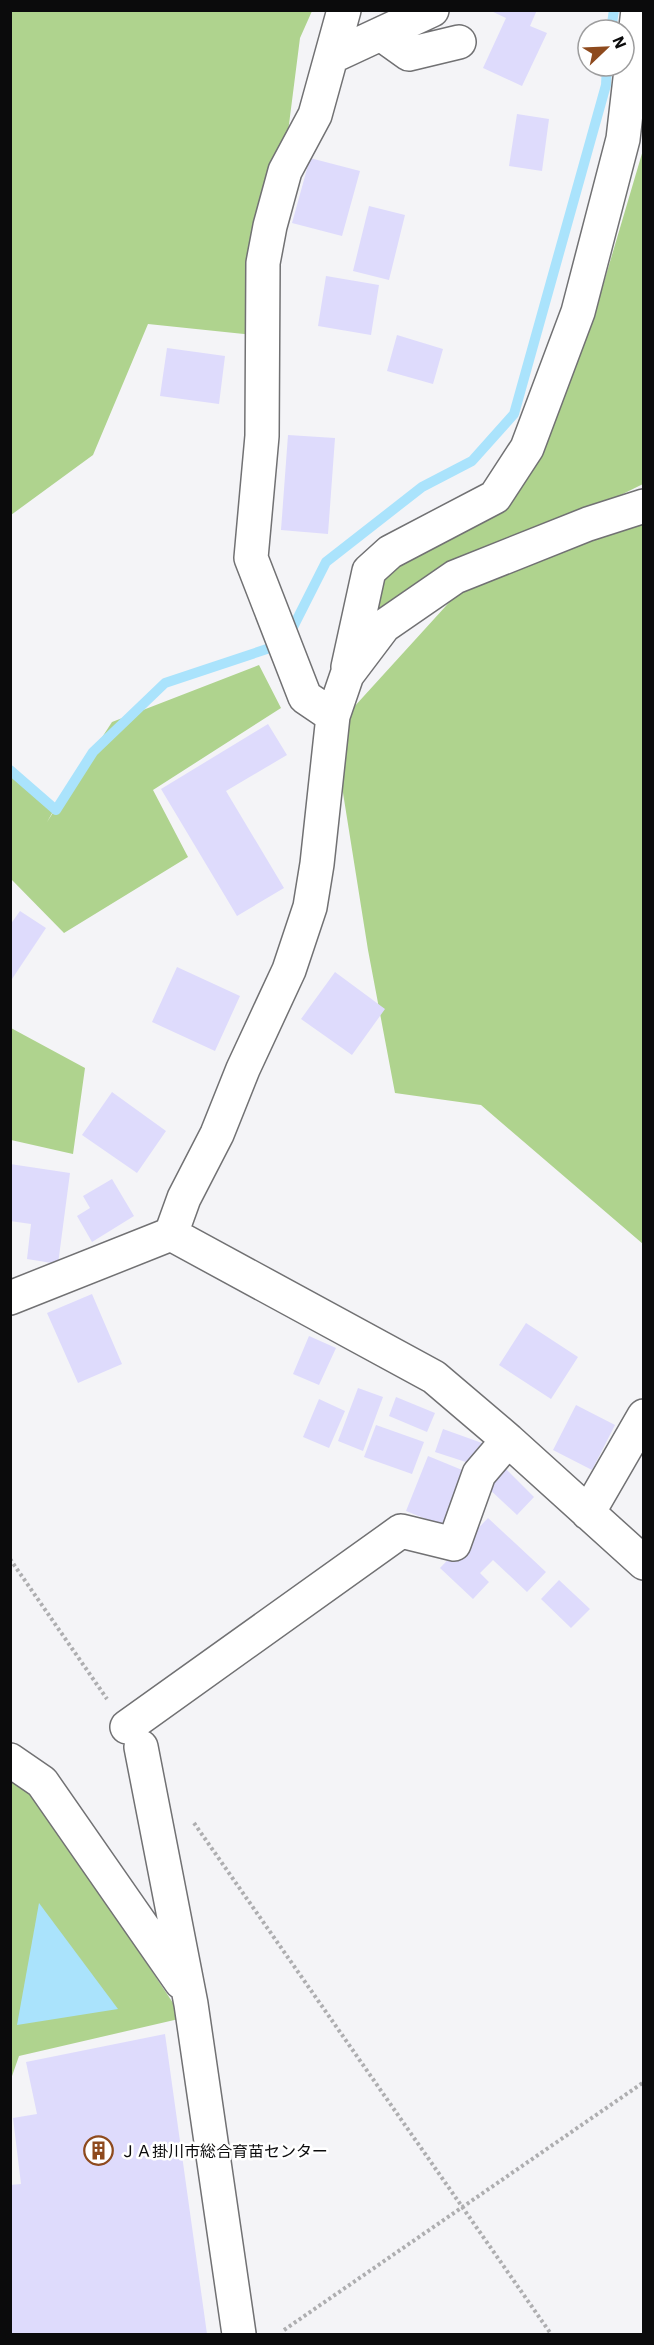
<svg xmlns="http://www.w3.org/2000/svg" width="654" height="2345" viewBox="0 0 654 2345" font-family="'IBM Plex Sans','Noto Sans JP',sans-serif">
  <style>
    .green { fill: #afd38e }
    .water { fill: #aae3fc }
    .lines { fill: none; stroke-linecap: round; stroke-linejoin: round }
    .stream { stroke: #aae3fc; stroke-width: 10 }
    .building { fill: #dedbfc }
    .minor-casing { stroke: #717173; stroke-width: 36 }
    .path { stroke: #aeaeb0; stroke-width: 4; stroke-dasharray: 3 3; stroke-linecap: butt }
    .minor { stroke: #fff; stroke-width: 33 }
    .labels { text-anchor: middle; stroke-width: 5; stroke-linejoin: round; paint-order: stroke }
    .poi-label { font-size: 16px; fill: #0b0b0c; stroke: #fff; text-anchor: start }
  </style>
  <rect width="100%" height="100%" fill="#f4f4f7"/>
  <path class="green" d="M11,11H312L300,38L262,336L148,324L93,455L11,515Z
    M643,150V484L455,577L360,630L390,552L505,503L566,344L599,299Z
    M643,523V1244L481,1105L395,1093L368,950L333,730L465,585Z
    M259,665L281,708L153,790L188,857L64,933L11,879V768L55,808L47,822L112,722Z
    M11,1028L85,1068L73,1154L11,1140Z
    M11,1759L183,2018L19,2056L11,2079Z"/>
  <path class="water" d="M39,1903L118,2009L17,2025Z"/>
  <g class="lines">
    <path class="stream" d="M611,30L614,10
      M10,770L56,810L93,752L165,683L285,643L326,562L422,487L472,461L514,414L606,85L607,66"/>
  </g>
  <path class="building" d="M489,10H537L530,26L547,33L522,86L483,68L506,18Z
    M517,114L549,119L542,171L509,166Z
    M310,158L360,171L342,236L292,223Z
    M369,206L405,215L389,280L353,271Z
    M326,276L379,285L371,335L318,326Z
    M397,335L443,349L433,384L387,371Z
    M167,348L225,356L219,404L160,396Z
    M288,435L335,438L328,534L281,530Z
    M268,724L287,755L226,791L284,888L237,916L161,789Z
    M20,911L46,928L12,979L10,978V925Z
    M177,967L240,996L215,1051L152,1022Z
    M335,972L385,1009L352,1055L301,1019Z
    M112,1092L166,1131L137,1173L82,1135Z
    M10,1164L70,1173L58,1264L27,1259L31,1224L10,1221Z
    M112,1179L134,1216L92,1242L77,1216L90,1208L83,1196Z
    M92,1294L122,1364L78,1383L47,1313Z
    M526,1323L578,1357L551,1399L499,1365Z
    M309,1336L336,1348L319,1385L293,1374Z
    M358,1388L383,1397L363,1451L338,1441Z
    M396,1397L435,1413L427,1432L389,1416Z
    M319,1399L345,1411L329,1448L303,1437Z
    M576,1405L615,1425L592,1470L553,1450Z
    M376,1425L424,1442L412,1474L364,1457Z
    M443,1429L482,1443L475,1465L435,1452Z
    M428,1456L467,1472L446,1527L406,1511Z
    M504,1467L534,1497L517,1515L486,1486Z
    M488,1518L546,1572L527,1592L493,1560L480,1573L489,1582L473,1599L440,1568Z
    M559,1580L590,1609L571,1628L541,1599Z
    M165,2034L207,2334H10V2185L21,2184L13,2118L37,2114L26,2062Z"/>
  <g class="lines">
    <defs>
      <path id="minor" d="M381,34L409,54L459,42
        M331,57L432,10
        M348,667L369,571L390,552L495,497L527,448L578,312L623,139L638,10
        M333,716L305,697L251,558L262,436L263,263L270,226L285,171L315,115L344,10
        M171,1234L434,1377L508,1440L644,1563
        M10,1298L171,1234L184,1198L217,1134L243,1069L289,970L310,907L317,864L333,716L347,675L384,626L455,577L588,524L644,506
        M588,1513L644,1416
        M127,1727L401,1531L454,1544L479,1474L508,1440
        M141,1747L191,2004L239,2334
        M10,1760L42,1782L181,1982"/>
    </defs>
    <use href="#minor" class="minor-casing"/>
    <path class="path" d="M10,1559L107,1699
      M194,1823L551,2334
      M284,2330L644,2082"/>
    <use href="#minor" class="minor"/>
  </g>
  <defs>
    <symbol id="building-ring" viewBox="-11 -11 22 22"><circle r="9.5" fill="#fff" stroke="#8e4a1d" stroke-width="1.5"/><path d="M-4-6H4V6H1V3H-1V6H-4ZM-2.5-4.3h1.7v1.8h-1.7ZM.8-4.3h1.7v1.8H.8ZM-2.5-1h1.7V.8h-1.7ZM.8-1h1.7V.8H.8Z" fill="#8e4a1d"/></symbol>
  </defs>
  <g fill-rule="evenodd">
    <use href="#building-ring" x="82" y="2134" width="33" height="33"/>
  </g>
  <g class="labels">
    <g class="poi-label">
      <text x="120" y="2157">ＪＡ掛川市総合育苗センター</text>
    </g>
  </g>
  <rect width="654" height="2345" fill="none" stroke="#0b0b0c" stroke-width="24"/>
  <g transform="translate(606 48) rotate(67)"><circle r="28" fill="#ffffff" stroke="#9d9d9e" stroke-width="1.5"/>
  <path d="M0-4.5L10 22L0 15L-10 22Z" fill="#8e4a1d"/>
  <text y="-9" font-size="16" font-weight="bold" text-anchor="middle" fill="#0b0b0c">N</text>
  </g>
</svg>
